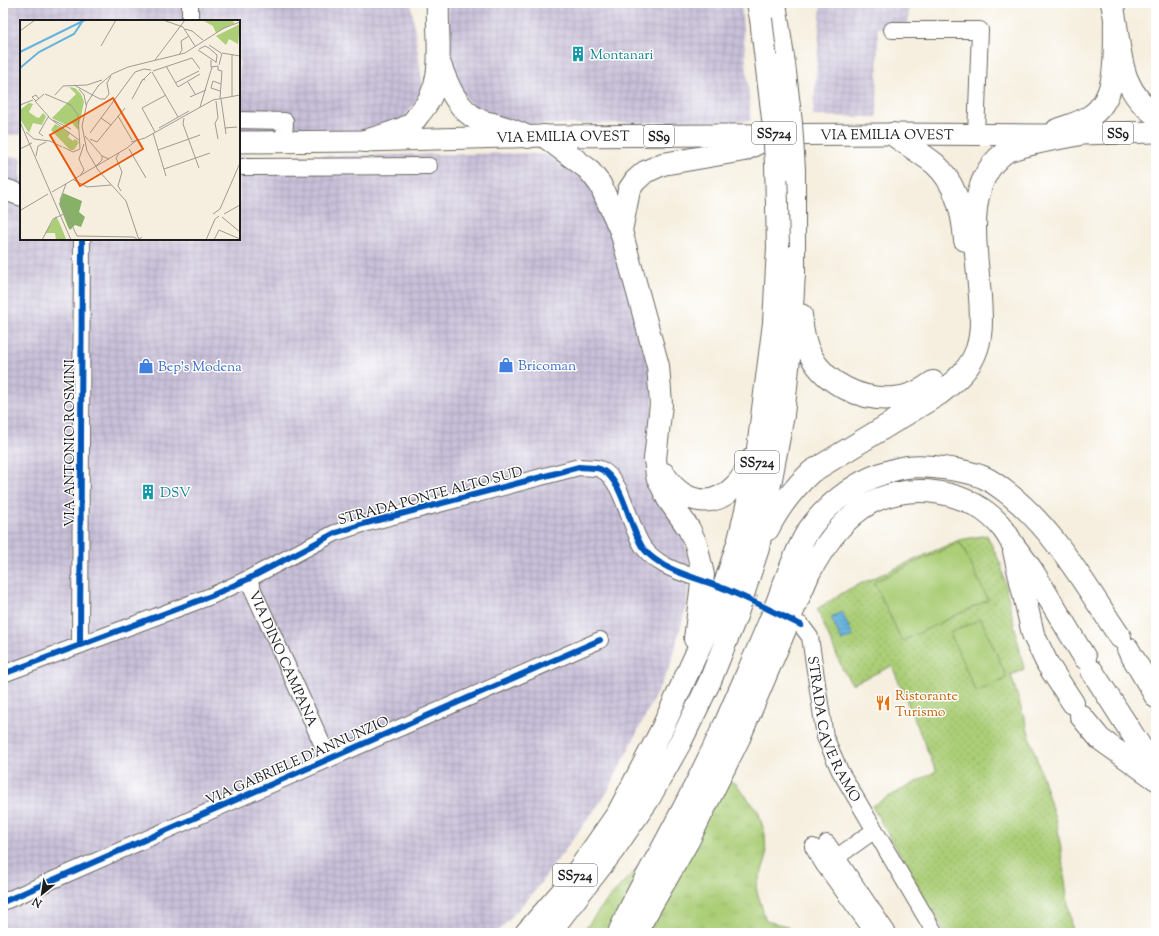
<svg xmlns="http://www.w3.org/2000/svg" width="1159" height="936" viewBox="0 0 1159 936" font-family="'Sorts Mill Goudy',serif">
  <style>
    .industrial { fill: url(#industrial-grid) }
    .grass { fill: url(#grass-tufts); stroke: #64754a }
    .park { fill: url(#park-dots); stroke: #64754a }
    .pitch { fill: #abce77; stroke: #64754a }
    .water { fill: url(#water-rules); stroke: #40687e }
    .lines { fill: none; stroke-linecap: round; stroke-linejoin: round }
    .minor-tunnel { stroke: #d5cfc2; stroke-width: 16; stroke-dasharray: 16 8; stroke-linecap: butt }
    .minor-casing { stroke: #686660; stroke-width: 18 }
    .major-casing { stroke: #686660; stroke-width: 23 }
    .highway-casing { stroke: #686660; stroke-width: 24 }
    .minor { stroke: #fff; stroke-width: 16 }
    .major { stroke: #fff; stroke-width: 21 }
    .highway { stroke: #fff; stroke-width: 22 }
    .highway-bridge-casing { stroke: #686660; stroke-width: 24; stroke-linecap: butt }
    .highway-bridge { stroke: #fff; stroke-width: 22 }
    .cycleway-casing { stroke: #fff; stroke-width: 8 }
    .cycleway { stroke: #0057b8; stroke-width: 6 }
    .labels { text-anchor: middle; stroke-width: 3; stroke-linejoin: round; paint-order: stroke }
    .shield { fill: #fff; stroke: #606060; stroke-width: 1 }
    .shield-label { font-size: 13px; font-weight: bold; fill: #1c1c1c }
    .culture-label { font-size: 14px; fill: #0d838f; stroke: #fff; text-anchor: start }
    .street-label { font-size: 14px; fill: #1c1c1c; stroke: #fff }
    .shop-label { font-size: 14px; fill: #366cbe; stroke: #fff; text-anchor: start }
    .food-label { font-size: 14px; fill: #c56008; stroke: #fff; text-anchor: start }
    .inset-river { fill: none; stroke: #65b4df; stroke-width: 2 }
    .inset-road { fill: none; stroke: #9f9b91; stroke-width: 1 }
    .view { fill: #e8590c; fill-opacity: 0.15; stroke: #e8590c; stroke-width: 2 }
    .inset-edge { fill: none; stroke: #1c1c1c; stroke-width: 2 }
  </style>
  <defs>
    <pattern id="industrial-grid" width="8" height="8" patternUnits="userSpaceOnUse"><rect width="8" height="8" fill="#c8bfd8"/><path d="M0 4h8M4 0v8" fill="none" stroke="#aba4b9"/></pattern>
    <pattern id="grass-tufts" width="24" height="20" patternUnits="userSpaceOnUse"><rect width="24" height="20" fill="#abce77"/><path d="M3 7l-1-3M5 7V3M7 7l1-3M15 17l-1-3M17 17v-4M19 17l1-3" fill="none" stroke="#93b066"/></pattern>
    <pattern id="park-dots" width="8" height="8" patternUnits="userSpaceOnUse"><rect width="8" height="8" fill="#abce77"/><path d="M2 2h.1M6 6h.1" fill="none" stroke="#93b066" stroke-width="1.8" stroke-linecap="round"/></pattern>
    <pattern id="water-rules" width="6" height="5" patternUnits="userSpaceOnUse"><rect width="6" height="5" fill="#65b4df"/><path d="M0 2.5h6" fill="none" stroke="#5292b4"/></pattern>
  </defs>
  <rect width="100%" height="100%" fill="#fff"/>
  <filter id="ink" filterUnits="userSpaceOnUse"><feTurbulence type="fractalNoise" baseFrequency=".025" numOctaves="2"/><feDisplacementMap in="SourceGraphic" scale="8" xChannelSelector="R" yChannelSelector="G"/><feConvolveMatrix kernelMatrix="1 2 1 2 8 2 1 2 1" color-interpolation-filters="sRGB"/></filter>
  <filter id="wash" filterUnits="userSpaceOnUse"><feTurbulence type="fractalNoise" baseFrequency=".012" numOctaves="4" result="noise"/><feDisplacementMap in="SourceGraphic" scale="16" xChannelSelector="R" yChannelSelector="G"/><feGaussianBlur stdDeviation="0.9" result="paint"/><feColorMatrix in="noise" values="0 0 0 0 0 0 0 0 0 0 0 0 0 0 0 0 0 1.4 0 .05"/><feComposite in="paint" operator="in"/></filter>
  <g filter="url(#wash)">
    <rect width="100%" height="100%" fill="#f6efdf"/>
    <path class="industrial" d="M3,3H411L424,94L397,125L373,131L239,134V21H21V135H3Z
      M447,3H741L751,121L505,125L482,118L454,84L448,31Z
      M821,3H909L908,28H878L877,117L813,116Z
      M527,153L552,156L573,165L596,190L631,294L653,373V417L691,567L687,603L671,664L607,793L534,892L497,933H3V156L21,157V239H239V157Z"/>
    <path class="grass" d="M720,775L736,784L758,811L765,834L766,859L756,888L766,921L787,926L791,933H583C604,899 633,873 661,845C682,824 701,798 720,775Z"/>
    <path class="park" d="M987,535L1001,565L1024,669L1011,675L1058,828L1072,933H945L872,806L936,771L892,666L852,684L843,670L817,609L849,589L959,540Z"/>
    <path class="pitch" d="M960,542L988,600L902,641L874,582Z
      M981,619L1007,678L976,692L950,633Z"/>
    <path class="water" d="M842,612L853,636L842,641L831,617Z"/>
  </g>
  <g filter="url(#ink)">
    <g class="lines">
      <path class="minor-tunnel" d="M696,578L731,591L782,616"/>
      <defs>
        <g id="minor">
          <path d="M190,3V21"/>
          <path d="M892,30H980L976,135"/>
          <path d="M239,120L285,121L284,141"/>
          <path d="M239,167L429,166"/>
          <path id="s1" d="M248,579L329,759"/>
          <path id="s2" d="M801,625L810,637L825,737L840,771L935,933"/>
          <path d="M80,645L82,239"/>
          <path d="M3,674L211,596L248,579L335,533L363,524L579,467C585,468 594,467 600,469C624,479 629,529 644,548C657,565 677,571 696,578"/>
          <path d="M827,843L888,933"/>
          <path d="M813,847L824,865L874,933"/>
          <path d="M837,857L875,830"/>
          <path d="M3,902L600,640"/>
        </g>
        <g id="major">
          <path id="s3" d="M239,142L365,141L544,136L892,134L1042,135L1156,132"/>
          <path d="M3,189L21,195"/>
        </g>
        <path id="highway" d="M758,3L761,19
          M775,3L784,64
          M1112,3C1122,46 1115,87 1156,115
          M439,62C447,84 457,111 481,121C486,123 491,123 496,125C507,128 517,132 528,137
          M1057,130C1067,126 1079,123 1089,117C1120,98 1114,52 1115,19
          M892,134C906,144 921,153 935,164C956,183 963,213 965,240
          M544,136L588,169L600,184L621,231L658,366L661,404L655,459L657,476L668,499L689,529L696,544L703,575L695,639
          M365,141C378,137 401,131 411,124C414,121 417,117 419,114C448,82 436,42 438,3
          M621,231L629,190L635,181L645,172L663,164L744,150L774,135
          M801,315C802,330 804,343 811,356C826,384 862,401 894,398C908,397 921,391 933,382
          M664,474C681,502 712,511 736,485C743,478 747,468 752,459
          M768,529C779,507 793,489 811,472L939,394C953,383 968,371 975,354C983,336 981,316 980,297C977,252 962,186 1003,154C1015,145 1063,138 1079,134
          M1014,551L1033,634L1048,665L1073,703
          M1128,649L1156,697
          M1092,671L1156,771
          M1081,716L1100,739L1156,779
          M526,933L568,885L618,813L662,729L718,606L739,540L755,472L774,323L778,247
          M549,933L612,852L648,800L680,743L710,681L736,616L758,548L783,415L789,358L794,273V170
          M619,933C631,904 647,876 662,849C685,807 706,765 726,722C740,689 755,657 769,623C781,595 790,563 805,536C821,509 854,482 884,473C906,465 920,465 943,468C957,470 972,472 985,478C994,482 1002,489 1010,495C1057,533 1086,587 1120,637
          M637,933L638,928L688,841L739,738L809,573C823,548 838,525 862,508C904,479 973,488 1004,530C1007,534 1009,538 1012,543C1019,553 1027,562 1033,572C1051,601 1067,629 1085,658"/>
      </defs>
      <use href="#minor" class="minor-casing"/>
      <use href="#major" class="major-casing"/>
      <use href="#highway" class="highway-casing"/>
      <use href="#minor" class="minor"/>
      <use href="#major" class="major"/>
      <use href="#highway" class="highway"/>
      <defs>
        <path id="highway-bridge" d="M761,19L774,127L776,164L778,247
          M784,64L791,123L794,170"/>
      </defs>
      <use href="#highway-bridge" class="highway-bridge-casing"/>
      <use href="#highway-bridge" class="highway-bridge"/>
      <defs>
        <path id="cycleway" d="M80,645L82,239
          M3,674L211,596L248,579L335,533L363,524L579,467C585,468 594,467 600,469C623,478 629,528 643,548C662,573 705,579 732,592C755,602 778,614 801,625
          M3,902L600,640"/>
      </defs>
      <use href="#cycleway" class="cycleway-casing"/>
      <use href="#cycleway" class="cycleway"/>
    </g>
  </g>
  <defs>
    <symbol id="building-bare" viewBox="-9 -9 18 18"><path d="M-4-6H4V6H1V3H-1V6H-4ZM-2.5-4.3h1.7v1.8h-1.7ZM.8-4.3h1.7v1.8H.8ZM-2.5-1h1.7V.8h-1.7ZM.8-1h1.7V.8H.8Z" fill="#0f9aa8" stroke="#fff" stroke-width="2.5" paint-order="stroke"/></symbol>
    <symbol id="shop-bare" viewBox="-9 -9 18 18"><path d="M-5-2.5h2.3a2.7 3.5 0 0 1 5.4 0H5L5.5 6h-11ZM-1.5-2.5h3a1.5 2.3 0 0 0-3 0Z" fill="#3f7fe0" stroke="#fff" stroke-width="2.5" paint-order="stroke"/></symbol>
    <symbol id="restaurant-bare" viewBox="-9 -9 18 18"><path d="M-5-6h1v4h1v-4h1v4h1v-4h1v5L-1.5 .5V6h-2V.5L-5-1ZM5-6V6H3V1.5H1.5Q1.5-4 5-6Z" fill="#e8710a" stroke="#fff" stroke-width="2.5" paint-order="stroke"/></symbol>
  </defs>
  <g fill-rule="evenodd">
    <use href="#building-bare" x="567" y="43" width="22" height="22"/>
    <use href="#shop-bare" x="495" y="354" width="22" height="22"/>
    <use href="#shop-bare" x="135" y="355" width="22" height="22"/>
    <use href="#building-bare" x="137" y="481" width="22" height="22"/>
    <use href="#restaurant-bare" x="872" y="692" width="22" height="22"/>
  </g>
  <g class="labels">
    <g class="shield">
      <rect x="752" y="122" width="44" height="22" rx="3"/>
      <rect x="1103" y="122" width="30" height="22" rx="3"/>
      <rect x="644" y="125" width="30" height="22" rx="3"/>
      <rect x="735" y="451" width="44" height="22" rx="3"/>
      <rect x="553" y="864" width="44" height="22" rx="3"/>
    </g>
    <g class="shield-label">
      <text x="774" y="138">SS724</text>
      <text x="1118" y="138">SS9</text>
      <text x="659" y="141">SS9</text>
      <text x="757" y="467">SS724</text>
      <text x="575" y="880">SS724</text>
    </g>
    <g class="culture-label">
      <text x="590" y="59">Montanari</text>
      <text x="160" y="497">DSV</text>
    </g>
    <g class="street-label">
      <text dy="5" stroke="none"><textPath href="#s3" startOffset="648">VIA EMILIA OVEST</textPath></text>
      <text dy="5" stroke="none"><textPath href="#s3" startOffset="324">VIA EMILIA OVEST</textPath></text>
      <text transform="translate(69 443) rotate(-90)" y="5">VIA ANTONIO ROSMINI</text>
      <text transform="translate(430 495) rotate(-15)" y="5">STRADA PONTE ALTO SUD</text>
      <text dy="5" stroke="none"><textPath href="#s1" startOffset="87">VIA DINO CAMPANA</textPath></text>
      <text dy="5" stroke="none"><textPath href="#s2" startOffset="111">STRADA CAVE RAMO</textPath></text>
      <text transform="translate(297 760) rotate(-24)" y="5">VIA GABRIELE D'ANNUNZIO</text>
    </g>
    <g class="shop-label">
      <text x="518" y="370">Bricoman</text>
      <text x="158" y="371">Bep's Modena</text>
    </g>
    <g class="food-label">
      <text x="895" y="700">Ristorante<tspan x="895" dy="16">Turismo</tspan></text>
    </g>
  </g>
  <g transform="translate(20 20)">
    <rect width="220" height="220" fill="#f6efdf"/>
    <path d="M211,0L215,3L196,13L193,6L184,1ZM220,4L218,24L209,19L206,25L196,16ZM49,67L55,68L61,74L64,82L58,110L52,103L46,105L32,98L56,74ZM9,83L13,84L9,92L16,97L19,98L23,93L26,96L22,105L13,103L9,113L0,99V90ZM36,196L40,204L46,219L36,220L35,213H25Z" fill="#abce77"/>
    <path d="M43,173L62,181L59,192L65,197L61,207L55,205L50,210L48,207L39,184Z" fill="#88b168"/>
    <path d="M35,104L50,113L48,117L53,121L55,119L59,122L54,130H50L31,110Z" fill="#abce77"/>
    <path class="inset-river" d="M0,32L65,0M0,48L19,32L54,14L62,2"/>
    <path class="inset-road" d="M143,0L163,7L175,26M165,9L172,11L183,20M0,11L15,0M189,25L201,33M81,26L96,0M179,29L185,26L189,28L197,35L196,43M178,30L196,42M159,35L162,30L161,21L169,16M135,40L165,0M191,40V47L198,46M199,45L202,33L220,36M146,46L158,67L180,54M198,46V50L202,51L200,78M133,51L172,38L180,49M132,52L158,97M168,62L175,74M120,63L131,52M155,63L179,51M54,65L80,79H85L89,74L87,63L91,56M59,69L64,75L66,85M200,71L191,68L193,61L201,64M25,74L51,85L58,95L60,129L53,132L43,127M35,75L43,66L67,65L82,60M212,76V34M170,77L186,70M19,79L16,75L12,77L16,81L24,74M112,79L123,59L125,60M201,79L206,114M15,81L29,97M196,81L198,98L195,103L198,119M0,85L13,80M180,87L192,47M98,96L112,120M81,98L91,105M164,98L163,104L179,148M33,100L51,109M0,102L51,220M139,108L169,91M205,108L217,107M6,112L14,119L30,121L42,127M135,112L122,88L146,75M70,113L115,52L124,49L131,50M133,113L146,156M23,116L19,113L28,97L59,120M65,116L82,136L89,139M70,119L77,122L105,88M111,122L125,118L193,80L220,75M0,129L12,123M109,129L126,158M138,130L180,115M99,133L96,138L102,152L98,166L101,171M16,136L18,126L26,122M76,146L82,140V136M144,149L190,133M60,156L64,150L59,139L64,124M54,160L67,167L91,165M46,164L40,180L57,216L114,217L118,220L122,217M32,172L107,128L118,119M1,190L28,174M193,194L200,189L220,143M204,194L220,185M202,197L220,212M22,220L33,199L46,193M119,220L106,181L78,150L67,131L62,106L67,83L78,66L92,54L108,47L165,33L204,8L220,2M135,220H148M186,220L195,199L199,196M194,220L199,210L220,219"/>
    <path class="view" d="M93,78L123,129L60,166L30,115Z"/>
    <rect width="220" height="220" class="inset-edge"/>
  </g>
  <rect width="1159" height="936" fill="none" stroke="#fff" stroke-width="16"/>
  <g transform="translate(42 894) rotate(210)" stroke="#ffffff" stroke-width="3" paint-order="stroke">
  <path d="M0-3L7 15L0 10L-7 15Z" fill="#1c1c1c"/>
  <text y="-6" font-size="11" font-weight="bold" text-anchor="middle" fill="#1c1c1c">N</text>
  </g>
</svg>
